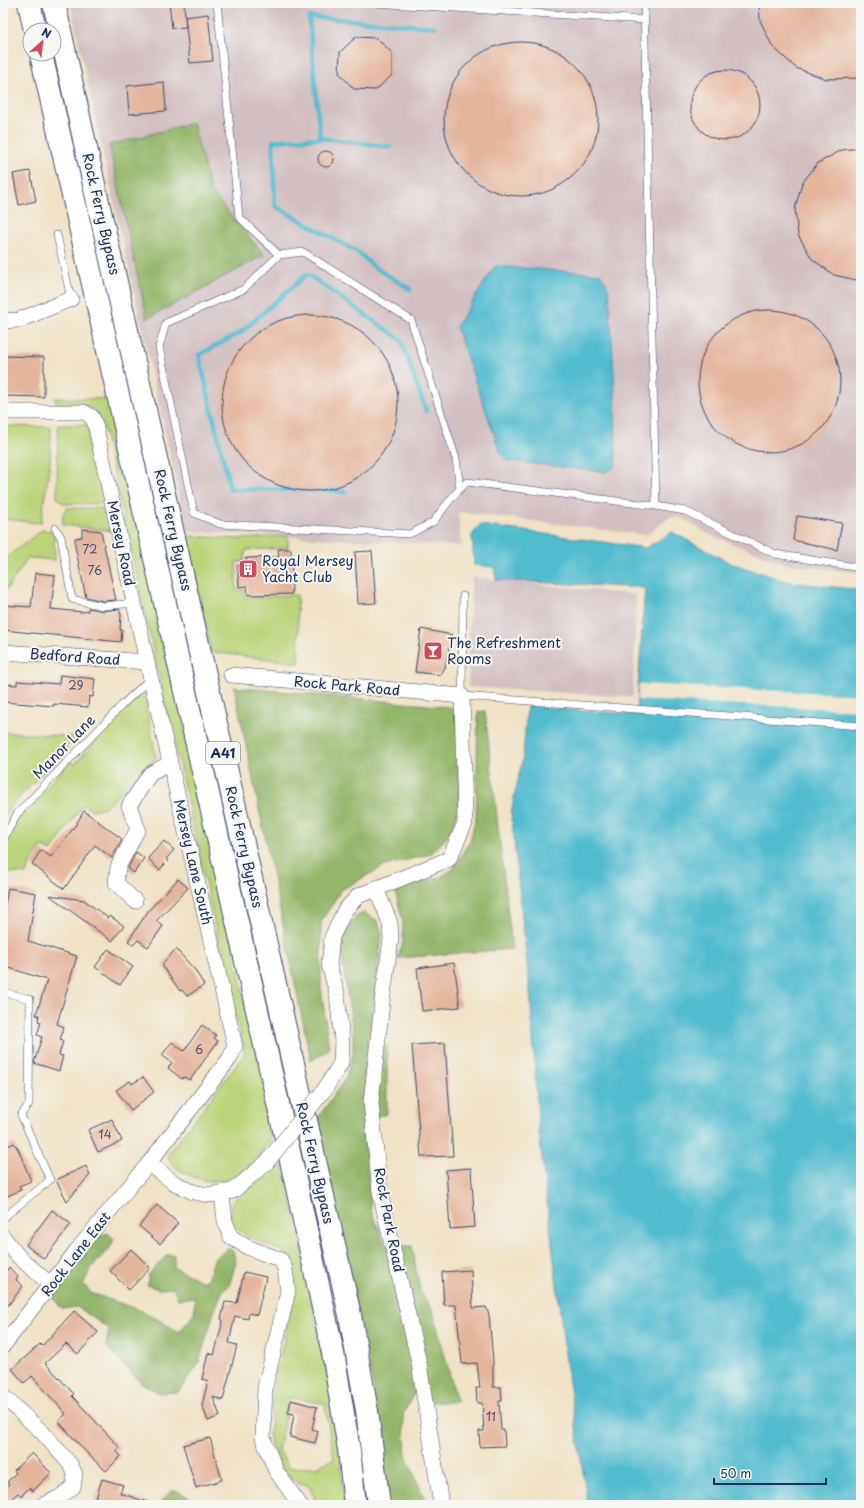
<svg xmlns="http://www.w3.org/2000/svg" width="864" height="1508" viewBox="0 0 864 1508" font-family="'Playpen Sans',sans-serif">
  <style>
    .industrial { fill: #d2bfc1 }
    .green { fill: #bcd479; stroke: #6c826c; fill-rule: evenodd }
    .forest { fill: #95b669; stroke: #587264 }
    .water { fill: #51bcce; stroke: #367696 }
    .pier { fill: #f0e2c6 }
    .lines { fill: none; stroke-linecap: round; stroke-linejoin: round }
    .stream { stroke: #51bcce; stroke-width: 4.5 }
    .building { fill: #e4b59d }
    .lane-casing { stroke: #3b4a6e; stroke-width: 8 }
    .street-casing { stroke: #3b4a6e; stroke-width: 16 }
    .highway-casing { stroke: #3b4a6e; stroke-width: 24 }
    .lane { stroke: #fff; stroke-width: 7 }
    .street { stroke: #fff; stroke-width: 15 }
    .highway { stroke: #fff; stroke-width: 22 }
    .street-bridge-casing { stroke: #3b4a6e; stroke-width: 16; stroke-linecap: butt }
    .street-bridge { stroke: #fff; stroke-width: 15 }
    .labels { text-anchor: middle; stroke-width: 4; stroke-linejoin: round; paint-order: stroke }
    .number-label { font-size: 12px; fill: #4d506e }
    .shield { fill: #f6f6f2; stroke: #5d6b8a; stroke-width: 1 }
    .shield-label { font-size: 13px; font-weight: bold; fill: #1b2f5e }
    .street-label { font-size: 14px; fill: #1b2f5e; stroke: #f6f6f2 }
    .poi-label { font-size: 14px; fill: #1b2f5e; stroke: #f6f6f2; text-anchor: start }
  </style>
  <rect width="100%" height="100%" fill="#f6f6f2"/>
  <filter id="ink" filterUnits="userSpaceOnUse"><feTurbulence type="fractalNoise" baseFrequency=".025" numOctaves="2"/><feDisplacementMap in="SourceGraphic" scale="8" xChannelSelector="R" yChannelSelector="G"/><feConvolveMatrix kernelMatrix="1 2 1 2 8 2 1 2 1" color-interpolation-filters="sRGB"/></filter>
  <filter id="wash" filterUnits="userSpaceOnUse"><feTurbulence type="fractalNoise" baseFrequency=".012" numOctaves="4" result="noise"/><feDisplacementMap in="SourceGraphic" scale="16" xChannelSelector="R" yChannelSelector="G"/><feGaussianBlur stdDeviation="0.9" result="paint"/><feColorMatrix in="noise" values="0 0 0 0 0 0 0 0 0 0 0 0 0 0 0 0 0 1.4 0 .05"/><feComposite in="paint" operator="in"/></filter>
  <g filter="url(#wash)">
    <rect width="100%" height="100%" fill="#f0e2c6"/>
    <path class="industrial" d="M70,3H861V573L787,564L710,535L682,518L670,517L647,535L458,512L461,546L187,531Z
      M472,577L636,595L633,697L468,687L469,624Z"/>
    <path class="green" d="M55,398L111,399L274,1131C259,1164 227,1194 189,1175C177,1169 174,1167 167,1155L245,1054L219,943L103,425L94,409L79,404H56Z
      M58,425H89L106,503L64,504L57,498Z
      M3,426L51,427L50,462L41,523L3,519Z
      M67,508H97L108,511L113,531L63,525C62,519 62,513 67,508Z
      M42,530L54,531L55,560L28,558L7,589L3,588V560Z
      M187,536L240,539L288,536V548L246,550L244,562H236V589L244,590L246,598L297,595L299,663L211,652Z
      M143,690L156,758L106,807L92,810L83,805L51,851L42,846L32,860L26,874L3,872V846L19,815L71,761L75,764Z
      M3,732L77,737L9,808L3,819Z
      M282,1163L301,1243L335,1418L345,1505H318L309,1486L292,1480L281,1466L269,1440L275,1375L280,1358L292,1302L287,1253L246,1236L231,1223L230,1214L232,1202L242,1192L256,1185ZM290,1397L325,1404L334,1459L316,1467L289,1468L278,1449Z"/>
    <path class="forest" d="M193,123L211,192L264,255L147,319L109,145Z
      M234,687L459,708L460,802L450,834L431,854L384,866L341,890L321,922V988L329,1049L311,1061Z
      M485,711L512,949L398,958L403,942V922L395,890L440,877L453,869L470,841L476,817L478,712Z
      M364,913L378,921L382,933L372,1015L365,1061L366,1084L376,1055L387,1046V1114L377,1116L363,1121L371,1211L386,1246H412L420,1291L433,1311L457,1402H426L417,1388L403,1414L406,1455L427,1505H390L381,1435L371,1375L321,1147L324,1143L317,1119L345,1079L353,1055V1032L341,950C343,935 347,918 364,913Z
      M108,1233L114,1239L109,1250L92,1267L83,1284L91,1293L145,1312L179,1332L194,1314L195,1297L178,1299L174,1288L158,1289L147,1285L149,1274L167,1255H174V1268L204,1282L209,1277L214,1259L228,1248L233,1251L236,1262L229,1286L223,1290L214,1312L198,1365L178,1392L159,1393L141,1383L106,1346L109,1329L77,1307L62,1309L52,1297L68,1273L96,1237Z
      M171,1491L179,1492L195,1501L196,1505H158Z"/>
    <path class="water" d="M495,266L600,274L605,281L609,291L615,394L616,466L606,472L509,461L501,454L456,327Z
      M480,525L646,548L672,532L730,563L789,582L861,590V1505H587L585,1485L566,1362L539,1133L530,992L511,812L523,757L527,706L636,715L645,588L496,580L494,567L474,565L472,535Z"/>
    <path class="pier" d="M639,684L861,695V710L637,700Z"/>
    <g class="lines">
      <path class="stream" d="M320,138L309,17L435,27
        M390,147L320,138L273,141L275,206L359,253L373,266L410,289
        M345,492L324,490L230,489L199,355L240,333L307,274L401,340L426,411"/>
    </g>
    <g id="blocks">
      <path class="building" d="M169,3H184L186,27L172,28Z
        M759,3H861V78L826,79L796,68L772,46L760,20Z
        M208,14L213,61L190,63L185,17Z
        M356,37L377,38L392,53V75L376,90L354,89L339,73L340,52Z
        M444 119a77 77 0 1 1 154 0a77 77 0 1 1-154 0Z
        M690 105a35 35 0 1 1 70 0a35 35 0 1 1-70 0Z
        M164,82L166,111L129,114L127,86Z
        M861,148V281L834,275L812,259L798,235L795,209L802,183L818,163L842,150Z
        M318 159a8 8 0 1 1 16 0a8 8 0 1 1-16 0Z
        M30,171L36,201L19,205L13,174Z
        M698 381a71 71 0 1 1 142 0a71 71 0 1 1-142 0Z
        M222 403a88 88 0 1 1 176 0a88 88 0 1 1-176 0Z
        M3,356L44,357V397L3,396Z
        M797,516L842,523L837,550L793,540Z
        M82,529L101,531L113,587L116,600L103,601L86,597L75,546V538L82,537Z
        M278,549H291L292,594L248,595L247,586L239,587L238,565H246V558L279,557Z
        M372,551L376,603L358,604L355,552Z
        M35,573L55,575L51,609L82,612L88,611V608L103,611L119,609L121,615L120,630H122L121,642L3,630V605L31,607Z
        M421,629L452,635L445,668L440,675L415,672Z
        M60,675L95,679L93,697L89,696L88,707L54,704V706L3,702V684L17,685V681L59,684Z
        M84,811L122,839L112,858L95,845L64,889L32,864L41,850L51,857L75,826Z
        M164,841L174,850L166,859L168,861L159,870L148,858Z
        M136,852L144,858L134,873L128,868Z
        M178,879L188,888L156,921L163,926L148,947L138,940L133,945L128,941L149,910Z
        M8,888L36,893L28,941L77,956L57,1024L64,1027L60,1040L63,1041L59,1055L63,1056L59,1071L34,1063L42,1037L37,1035L41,1022L38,1021L39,1015H36L47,980L3,966V917Z
        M49,895L84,900L108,918L110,916L124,926L112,941Z
        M108,949L133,967L120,985L95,967Z
        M176,949L195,970L204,985L187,996L182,990L180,991L163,967V963Z
        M454,963L460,1007L422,1011L417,968Z
        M202,1025L216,1035L214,1038L218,1041L190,1080L184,1077L182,1079L168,1068L172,1063L162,1055L172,1042L184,1051Z
        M445,1043L453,1156L421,1157L412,1045Z
        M143,1077L154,1092L131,1110L116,1090L130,1081L132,1084Z
        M112,1119L122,1141L98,1152L88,1130Z
        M14,1143L19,1151L31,1181L19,1186L21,1190L3,1198V1148Z
        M86,1166L90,1175L67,1201L56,1180Z
        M471,1168L475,1227L450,1229L446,1170Z
        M157,1205L178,1223L160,1244L139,1226Z
        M52,1210L71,1224L44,1259L26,1245Z
        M131,1249L150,1268L129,1290L110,1271Z
        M9,1267L18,1277L16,1280L23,1286L3,1312V1269L6,1272Z
        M471,1270L473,1308L486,1307L489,1315L493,1361V1387H501L502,1401H499L501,1430H504L505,1446L480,1447L479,1431H484L482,1403H477L476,1388H480L477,1363L462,1364L456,1305H444L442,1272Z
        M244,1272L266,1277L257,1315L249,1313L248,1319L235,1316L229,1343L237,1345L223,1400L213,1397L220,1416L208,1421L202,1405L208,1381L202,1379L208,1353L214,1355L223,1320L221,1319L225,1302L237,1303Z
        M74,1311L98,1332L78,1354L66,1344L45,1363L74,1394L72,1396L120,1448L116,1451L121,1456L106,1471L88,1454L58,1421L66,1414L32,1376L24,1383L12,1369L40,1344L42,1346Z
        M291,1400L317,1407L312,1429L318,1431L315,1443L290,1437L294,1414L288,1413Z
        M210,1438L222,1480L196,1488L183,1445Z
        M32,1453L51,1473L33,1491L29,1488L21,1496L18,1493L9,1501L3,1495V1490L9,1484L7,1482L16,1473L14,1470Z
        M102,1479L123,1485L120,1493L150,1503V1505H94Z"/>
    </g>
  </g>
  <g filter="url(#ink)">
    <use href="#blocks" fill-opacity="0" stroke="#3b4a6e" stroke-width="1"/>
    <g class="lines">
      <defs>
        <path id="lane" d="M217,3L239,217L279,255
          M374,3L645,20
          M644,3L656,506L685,511L775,554L861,568
          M57,235L71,299
          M460,489L456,459L411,320L303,252L279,255L244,289L166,323L159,347L194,513L220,524L410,534L433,522L454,495L467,482L656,506
          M55,528L61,537L72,599L103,606L134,603
          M463,596L462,696L861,726
          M3,840L17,814L123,704L151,678
          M3,992L30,999L29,1104L21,1115L50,1180L3,1218"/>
        <path id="street" d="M3,321L19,320L71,299
          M3,412H84L92,417L95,424L147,662L235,1046L230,1058L149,1163L77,1250L3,1346
          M3,652L147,662
          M231,675L462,696L465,823L449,859L358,896L345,910L332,937L329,965L337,993L342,1042L341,1063L325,1089
          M376,888L390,923L391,939L383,994L371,1102L380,1192L419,1363L441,1505
          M135,901L116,883L118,867L138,829L129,806L150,774L170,763
          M149,1163L173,1182L193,1192L209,1195L233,1191L267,1162
          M222,1194L225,1221L231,1237L247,1247L281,1260L285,1269L288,1291L265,1387L263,1438L276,1471L300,1505
          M3,1237L19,1257L51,1285
          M3,1396L43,1433L70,1464L75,1474L73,1487L60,1497L43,1505"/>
        <path id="highway" d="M29,3L35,30
          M54,3L95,189L350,1315L367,1411L379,1505
          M41,54L294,1174L334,1358L349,1450L355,1505"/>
      </defs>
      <use href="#lane" class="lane-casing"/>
      <use href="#street" class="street-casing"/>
      <use href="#highway" class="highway-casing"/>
      <use href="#lane" class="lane"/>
      <use href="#street" class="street"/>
      <use href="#highway" class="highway"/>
      <defs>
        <path id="street-bridge" d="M267,1162L325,1089"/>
      </defs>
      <use href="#street-bridge" class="street-bridge-casing"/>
      <use href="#street-bridge" class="street-bridge"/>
    </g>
  </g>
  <defs>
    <symbol id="building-square" viewBox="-11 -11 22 22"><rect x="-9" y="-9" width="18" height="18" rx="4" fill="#d1495b" stroke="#f6f6f2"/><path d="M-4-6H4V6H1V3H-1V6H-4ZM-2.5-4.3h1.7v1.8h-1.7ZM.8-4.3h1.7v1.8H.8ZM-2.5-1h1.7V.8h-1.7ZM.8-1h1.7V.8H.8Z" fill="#fff"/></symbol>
    <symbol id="bar-square" viewBox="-11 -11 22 22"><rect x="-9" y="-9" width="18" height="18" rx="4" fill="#d1495b" stroke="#f6f6f2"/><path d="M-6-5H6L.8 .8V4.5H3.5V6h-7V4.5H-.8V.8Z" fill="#fff"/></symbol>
  </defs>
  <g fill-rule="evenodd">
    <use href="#building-square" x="237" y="558" width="22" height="22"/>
    <use href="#bar-square" x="422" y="640" width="22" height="22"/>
  </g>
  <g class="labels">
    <g class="number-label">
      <text x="90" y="554">72</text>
      <text x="95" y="575">76</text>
      <text x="76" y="690">29</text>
      <text x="199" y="1054">6</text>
      <text x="105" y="1139">14</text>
      <text x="491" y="1421">11</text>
    </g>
    <rect class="shield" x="206" y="742" width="34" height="22" rx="3"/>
    <g class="shield-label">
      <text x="223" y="758">A41</text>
    </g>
    <g class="street-label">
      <text transform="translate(101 214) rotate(77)" y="5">Rock Ferry Bypass</text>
      <text transform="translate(173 530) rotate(77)" y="5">Rock Ferry Bypass</text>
      <text transform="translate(121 543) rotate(78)" y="5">Mersey Road</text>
      <text transform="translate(75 657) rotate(4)" y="5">Bedford Road</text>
      <text transform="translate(347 686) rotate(5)" y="5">Rock Park Road</text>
      <text transform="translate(64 747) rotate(-46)" y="5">Manor Lane</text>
      <text transform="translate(244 847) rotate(77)" y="5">Rock Ferry Bypass</text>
      <text transform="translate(193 862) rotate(77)" y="5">Mersey Lane South</text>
      <text transform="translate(315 1163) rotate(77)" y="5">Rock Ferry Bypass</text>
      <text transform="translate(389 1220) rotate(79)" y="5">Rock Park Road</text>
      <text transform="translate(76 1254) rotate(-52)" y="5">Rock Lane East</text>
    </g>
    <g class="poi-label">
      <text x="262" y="566">Royal Mersey<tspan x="262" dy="16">Yacht Club</tspan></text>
      <text x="447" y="648">The Refreshment<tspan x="447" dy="16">Rooms</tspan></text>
    </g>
  </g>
  <rect width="864" height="1508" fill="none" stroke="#f6f6f2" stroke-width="16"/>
  <g transform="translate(42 42) rotate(27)"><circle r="19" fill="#f6f6f2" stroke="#9ea6b7"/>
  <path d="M0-3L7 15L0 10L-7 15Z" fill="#d1495b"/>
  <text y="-6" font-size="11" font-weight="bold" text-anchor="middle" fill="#1b2f5e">N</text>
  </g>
  <path d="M714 1478v6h112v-6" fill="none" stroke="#1b2f5e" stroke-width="2"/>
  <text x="720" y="1478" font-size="12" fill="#1b2f5e" stroke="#f6f6f2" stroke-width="3" paint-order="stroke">50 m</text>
</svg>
